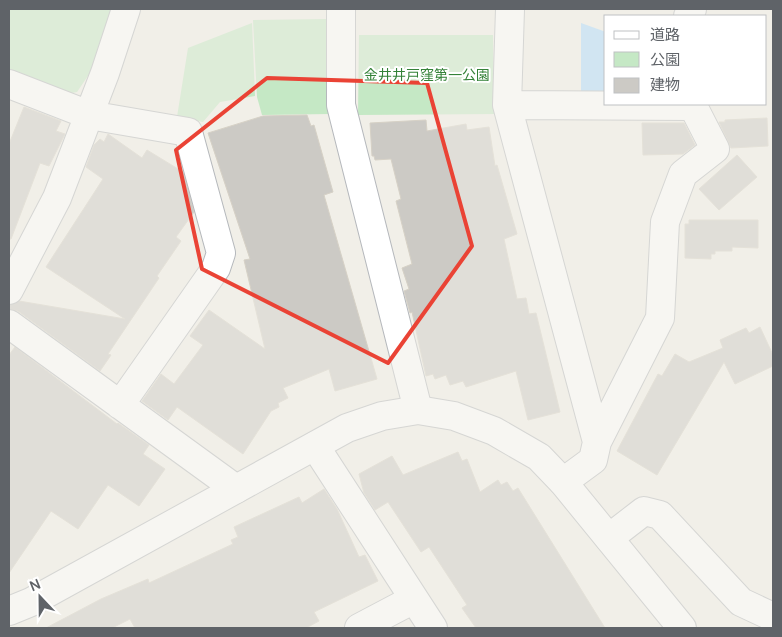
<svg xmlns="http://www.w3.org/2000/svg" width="782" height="637" viewBox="0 0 782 637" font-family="Manrope,'Noto Sans JP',sans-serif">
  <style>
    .green { fill: #c5e8c5 }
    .water { fill: #aadaff }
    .building { fill: #cccac5; stroke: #d6d1c6 }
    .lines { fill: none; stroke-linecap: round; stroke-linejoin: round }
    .minor-casing { stroke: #b5b8bc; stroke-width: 30 }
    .tertiary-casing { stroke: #b5b8bc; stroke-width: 30 }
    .minor { stroke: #fff; stroke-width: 28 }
    .tertiary { stroke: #fff; stroke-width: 28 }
    .marked { fill: none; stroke: #ea4335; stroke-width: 4; stroke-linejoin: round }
    .labels { text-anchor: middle; stroke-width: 4; stroke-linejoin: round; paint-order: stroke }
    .park-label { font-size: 14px; fill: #348238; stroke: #fff }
  </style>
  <rect width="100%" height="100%" fill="#f1efe8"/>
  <path class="green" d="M9,9H114L96,64L77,92L66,94L9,70Z
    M331,19L330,114L262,115L257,97L253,20Z
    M252,23L255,96L220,102L203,122L177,117L188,48Z
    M359,35H493L494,103L496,114L358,115Z"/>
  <path class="water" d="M581,23L606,32V91H581Z"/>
  <path class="building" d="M24,107L61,121L56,131L65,134L49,166L40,163L11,239H9V144Z
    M307,115L311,126L314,125L333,192L324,195L377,379L335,391L329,369L283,388L288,398L278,403L279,407L271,411L243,454L177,407L168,420L142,401L161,374L174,384L203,345L190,336L209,310L265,349L244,260L250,259L208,133L263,116Z
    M767,118L768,146L731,148L719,122H725V120Z
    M426,120L427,131L466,124L467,130L489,127L495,166L497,165L517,234L504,239L517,299L526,298L529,314L536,313L560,412L528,420L516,371L466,387L463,381L450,385L446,375L435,379L433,374L426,376L412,312L410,313L404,291L409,289L402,268L412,264L396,201L401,199L391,159L375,160L374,156H372L370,123Z
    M642,123H684L695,145L683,154L643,155Z
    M108,134L142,158L147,150L183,172L194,212L176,237L181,241L157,276L159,278L108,354L111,355L100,371L18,311L9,309V305L19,301L125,319L46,267L103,179L86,167L94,145L100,139L104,142Z
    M737,155L757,177L719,210L699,189Z
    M689,220H758V248L732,247V251H715V254H711V259L685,258V224H689Z
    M760,327L773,355V366L735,384L724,362L657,475L617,451L658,374L662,376L675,354L689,362L723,348L720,340L746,328L749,333Z
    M15,347L117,424L118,423L149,445L143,454L165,469L139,506L108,485L78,529L51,511L9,573V355Z
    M458,452L462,461L467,459L480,492L498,480L501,485L507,482L513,491L518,488L605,628H476L462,608L467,605L429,547L421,552L388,502L375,510L364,493L359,474L392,456L403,475Z
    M324,489L337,509L359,557L365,555L378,581L314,612L319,621L306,628H135L130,619L112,628H46L101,599L148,579L149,583L233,544L231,540L238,537L234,527L299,497L302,503Z"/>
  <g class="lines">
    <defs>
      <path id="minor" d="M341,9V105L418,410
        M510,9L507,105L597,442L593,460L563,482
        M688,16L692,9
        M9,84L89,115L188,132L221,253L216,268L120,405
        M507,105L693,106V104
        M9,290L57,198L105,73L126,9
        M9,324L236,489
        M597,442L660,318L665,222L683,174L715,149L693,106
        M315,446L433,628
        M609,538L644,511L660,515L741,602L773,617
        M359,628L414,599"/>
      <path id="tertiary" d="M9,611L31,602L347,428L382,416L418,410L454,416L494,431L539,457L563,482L682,628"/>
    </defs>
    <use href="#minor" class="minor-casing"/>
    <use href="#tertiary" class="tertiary-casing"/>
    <use href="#minor" class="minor"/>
    <use href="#tertiary" class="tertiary"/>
  </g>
  <path d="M0 0H782V637H0ZM267,78L427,83L472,246L388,363L202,269L176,150Z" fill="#f1efe8" fill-opacity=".55" fill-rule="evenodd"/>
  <path class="marked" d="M267,78L427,83L472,246L388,363L202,269L176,150Z"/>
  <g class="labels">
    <g class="park-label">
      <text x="427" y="80">金井井戸窪第一公園</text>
    </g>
  </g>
  <rect width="782" height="637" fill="none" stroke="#5f6368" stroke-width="20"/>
  <rect x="604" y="15" width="162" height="90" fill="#ffffff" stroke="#bfc1c3"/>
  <rect x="614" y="31" width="25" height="8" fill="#ffffff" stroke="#bfc1c3"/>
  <text x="650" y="40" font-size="15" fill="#5f6368">道路</text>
  <rect x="614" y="52" width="25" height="15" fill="#c5e8c5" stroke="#bfc1c3"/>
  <text x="650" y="65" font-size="15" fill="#5f6368">公園</text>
  <rect x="614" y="78" width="25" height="15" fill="#cccac5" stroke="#bfc1c3"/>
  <text x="650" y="90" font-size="15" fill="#5f6368">建物</text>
  <g transform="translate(40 597) rotate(338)" stroke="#ffffff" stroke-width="4" paint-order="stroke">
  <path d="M0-4L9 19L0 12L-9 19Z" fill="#5f6368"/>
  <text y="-8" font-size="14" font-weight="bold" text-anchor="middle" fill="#5f6368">N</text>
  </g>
</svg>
